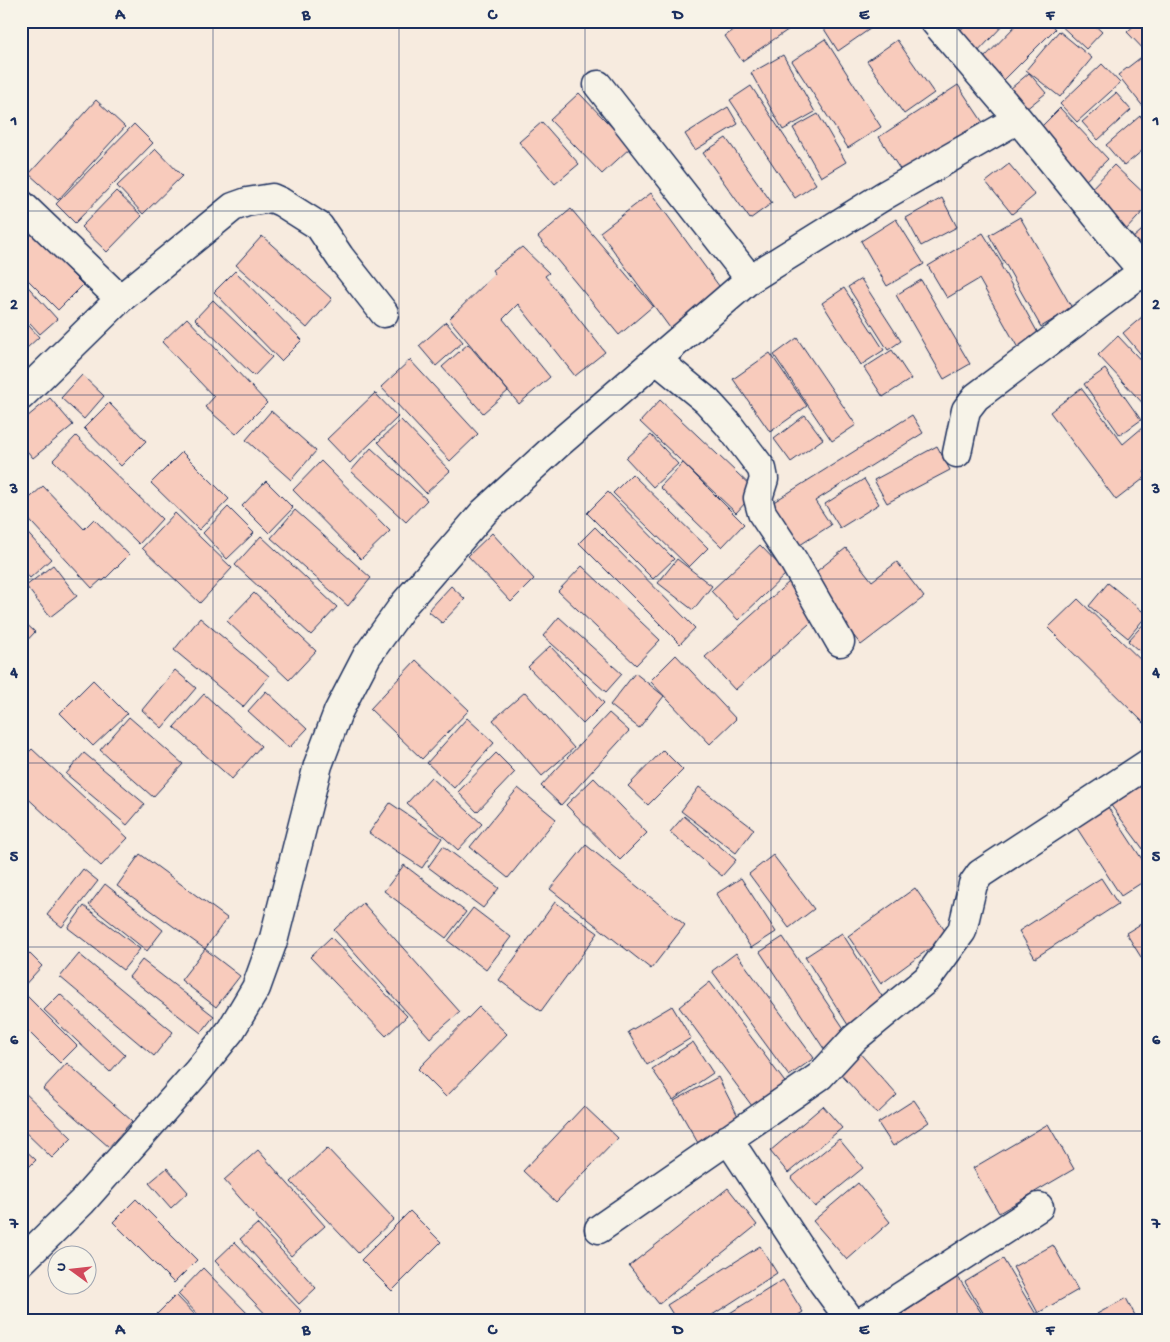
<svg xmlns="http://www.w3.org/2000/svg" width="1170" height="1342" viewBox="0 0 1170 1342" font-family="'Gochi Hand',sans-serif">
  <style>
    .building { fill: #f8cbbc; stroke: #1b2f5e }
    .lines { fill: none; stroke-linecap: round; stroke-linejoin: round }
    .minor-casing { stroke: #1b2f5e; stroke-width: 31 }
    .minor { stroke: #f7f3e8; stroke-width: 28 }
    .grid { fill: none; stroke: #1b2f5e; stroke-width: 1; stroke-opacity: 0.55 }
    .neatline { fill: none; stroke: #1b2f5e; stroke-width: 2 }
    .grid-label { font-size: 16px; text-anchor: middle; font-weight: bold; fill: #1b2f5e }
  </style>
  <rect width="100%" height="100%" fill="#f7ebdf"/>
  <filter id="ink" filterUnits="userSpaceOnUse"><feTurbulence type="fractalNoise" baseFrequency=".02" numOctaves="2"/><feDisplacementMap in="SourceGraphic" scale="10" xChannelSelector="R" yChannelSelector="G"/><feConvolveMatrix kernelMatrix="1 2 1 2 8 2 1 2 1" color-interpolation-filters="sRGB"/></filter>
  <g filter="url(#ink)">
    <path class="building" d="M717,21H729L721,27Z
      M747,21H801L742,61L725,36Z
      M819,21H875L877,24L838,51Z
      M969,21H1007L974,56L954,37Z
      M1020,21H1048L1055,29L999,85L978,64Z
      M1056,21H1090L1102,32L1086,49Z
      M1139,21H1149V55L1127,32Z
      M1059,31L1092,58L1060,97L1026,70Z
      M825,39L881,127L848,148L792,61Z
      M897,40L934,93L904,114L867,61Z
      M783,55L815,112L783,130L751,73Z
      M1144,55L1149,61V114L1118,75Z
      M1102,64L1120,83L1077,122L1060,104Z
      M1029,73L1046,93L1020,114L1004,94Z
      M958,85L984,124L905,177L879,137Z
      M751,86L816,184L795,198L730,100Z
      M579,93L631,147L602,174L550,120Z
      M1116,93L1131,110L1098,140L1082,122Z
      M96,100L125,127L58,200L29,174Z
      M728,107L738,124L695,150L685,134Z
      M1060,108L1108,159L1081,185L1033,135Z
      M818,114L846,162L821,177L793,128Z
      M1140,116L1149,126V145L1124,166L1106,145Z
      M542,122L579,164L555,184L519,142Z
      M134,124L153,143L75,223L56,204Z
      M726,138L772,203L750,219L703,153Z
      M156,149L182,176L143,214L117,186Z
      M1009,164L1035,195L1012,214L986,182Z
      M1114,165L1149,198V205L1125,231L1086,194Z
      M116,191L142,216L107,252L81,227Z
      M651,193L722,290L670,328L600,232Z
      M942,198L957,227L921,246L906,218Z
      M571,209L653,306L619,335L538,237Z
      M1020,217L1072,308L1041,327L989,235Z
      M896,219L924,264L887,286L861,241Z
      M21,223L83,285L58,310L21,273Z
      M1149,224V268L1125,245Z
      M983,233L1002,264L1001,266L1039,335L1018,348L979,279L947,298L928,266Z
      M262,236L332,299L307,328L236,265Z
      M522,247L549,273L545,276L605,352L575,376L518,304L503,319L550,377L519,404L449,319L495,274L492,270Z
      M235,271L302,340L281,361L214,292Z
      M21,279L57,319L40,334L21,313Z
      M861,279L901,341L888,350L848,287Z
      M921,280L970,364L944,379L896,295Z
      M844,288L884,350L861,365L822,303Z
      M213,300L272,357L254,376L195,319Z
      M1149,311V364L1123,333Z
      M21,317L39,337L27,348L21,342Z
      M187,318L267,403L236,434L205,407L214,397L162,342Z
      M446,322L463,342L436,366L419,346Z
      M1118,336L1149,369V410L1098,355Z
      M797,338L856,425L832,441L774,355Z
      M468,344L508,391L483,413L442,367Z
      M892,350L911,379L883,397L864,368Z
      M770,353L807,406L770,432L733,379Z
      M410,360L478,434L450,461L381,387Z
      M1105,369L1141,420L1120,435L1084,384Z
      M82,375L104,396L84,419L61,398Z
      M1081,388L1123,444L1149,422V468L1144,472L1147,476L1116,500L1050,412Z
      M375,393L398,417L350,463L327,439Z
      M50,398L73,425L33,458L21,444V422Z
      M660,400L756,491L736,513L640,422Z
      M109,403L146,441L121,466L84,428Z
      M271,411L316,451L291,480L246,440Z
      M805,415L823,439L791,462L774,439Z
      M912,415L923,433L815,501L831,525L800,545L772,503Z
      M401,420L450,471L426,493L378,442Z
      M651,435L678,464L653,487L626,458Z
      M76,436L162,519L139,544L53,460Z
      M937,446L950,470L887,503L874,480Z
      M371,448L427,500L406,522L351,471Z
      M182,452L229,499L199,530L151,483Z
      M321,461L390,531L361,559L293,490Z
      M683,463L744,524L722,547L660,487Z
      M632,474L708,548L689,567L613,493Z
      M864,479L879,504L840,528L825,504Z
      M266,481L293,508L269,533L242,506Z
      M43,486L84,529L94,519L129,555L103,581L101,580L92,588L21,511V506Z
      M608,492L674,559L653,579L587,513Z
      M228,507L254,533L227,559L203,533Z
      M295,510L371,578L348,606L271,538Z
      M175,513L232,568L200,603L142,548Z
      M21,526L51,559L30,578L21,568Z
      M595,527L695,628L680,644L579,543Z
      M492,533L534,579L511,602L468,556Z
      M261,536L337,607L311,635L235,565Z
      M760,545L787,573L738,620L711,591Z
      M846,548L872,581L897,562L924,597L861,645L808,578Z
      M677,559L712,586L693,610L658,583Z
      M53,565L77,596L50,617L26,586Z
      M582,566L660,640L636,665L558,591Z
      M1149,569V583L1142,577Z
      M789,582L818,616L735,690L705,657Z
      M1108,583L1147,615L1128,638L1089,606Z
      M451,586L465,599L442,623L428,611Z
      M254,593L316,651L289,680L227,621Z
      M1078,599L1149,668V728L1048,628Z
      M559,617L622,674L606,692L543,636Z
      M200,618L269,676L243,707L174,650Z
      M1149,618V660L1128,641Z
      M21,619L35,632L21,647Z
      M550,646L604,703L583,724L528,667Z
      M676,655L736,719L710,744L650,681Z
      M416,660L469,710L422,759L370,709Z
      M175,670L196,688L162,728L142,710Z
      M635,673L664,696L639,728L610,705Z
      M93,680L127,714L93,746L60,713Z
      M266,691L307,729L289,748L248,711Z
      M525,692L574,748L542,776L493,720Z
      M204,694L261,746L232,779L174,727Z
      M609,713L629,731L561,805L541,786Z
      M129,717L183,764L153,797L100,750Z
      M467,718L494,743L454,788L427,763Z
      M32,749L128,838L101,866L21,792V760Z
      M663,750L683,770L648,805L628,786Z
      M84,753L145,804L127,825L66,774Z
      M496,753L515,772L477,812L458,792Z
      M1143,773L1149,782V857L1107,800Z
      M431,777L482,824L458,850L407,803Z
      M594,778L647,833L620,860L566,805Z
      M699,787L754,829L736,853L681,811Z
      M518,788L556,819L508,878L470,847Z
      M1102,798L1149,870V878L1121,896L1071,819Z
      M390,803L442,838L422,868L369,833Z
      M684,816L736,860L722,876L670,832Z
      M586,845L685,925L651,969L550,889Z
      M443,846L499,888L483,908L428,867Z
      M140,854L227,918L205,949L117,886Z
      M773,855L814,909L789,928L749,874Z
      M404,865L466,912L446,938L384,891Z
      M83,869L98,881L62,927L47,915Z
      M741,878L776,932L751,948L716,894Z
      M1101,878L1118,904L1035,958L1019,931Z
      M105,884L163,930L147,951L89,905Z
      M915,888L948,935L881,984L848,936Z
      M555,902L598,933L541,1011L499,980Z
      M363,903L460,1012L430,1038L334,930Z
      M84,906L140,949L123,970L68,928Z
      M473,908L511,937L486,970L448,941Z
      M1149,919V970L1126,933Z
      M842,933L885,1001L848,1025L805,957Z
      M331,937L407,1016L386,1036L310,957Z
      M783,937L849,1036L826,1052L760,952Z
      M21,945L42,966L21,989Z
      M205,949L240,976L216,1007L181,980Z
      M736,953L814,1058L789,1076L712,971Z
      M79,954L173,1032L154,1056L60,977Z
      M142,960L214,1016L201,1033L129,977Z
      M710,982L787,1085L755,1110L679,1007Z
      M24,993L77,1046L60,1063L21,1024V996Z
      M60,994L125,1055L110,1072L44,1010Z
      M672,1006L691,1038L647,1065L628,1032Z
      M479,1007L507,1034L446,1097L418,1069Z
      M693,1042L713,1073L673,1100L652,1069Z
      M857,1050L897,1095L877,1114L836,1069Z
      M67,1063L132,1121L109,1147L43,1089Z
      M718,1077L740,1120L698,1143L674,1101Z
      M21,1089L72,1138L52,1158L21,1128Z
      M914,1100L929,1122L893,1146L878,1123Z
      M584,1106L618,1138L556,1202L523,1171Z
      M823,1106L842,1128L788,1173L770,1151Z
      M1048,1124L1074,1169L999,1213L973,1168Z
      M839,1139L863,1168L815,1207L791,1178Z
      M21,1146L36,1160L21,1175Z
      M327,1148L394,1219L358,1253L291,1182Z
      M258,1150L325,1226L291,1256L224,1180Z
      M167,1168L188,1192L171,1208L149,1183Z
      M858,1183L890,1222L847,1260L813,1221Z
      M728,1188L757,1225L659,1304L629,1266Z
      M136,1199L197,1260L174,1283L113,1222Z
      M410,1211L441,1242L392,1291L361,1260Z
      M257,1224L316,1288L299,1304L240,1239Z
      M235,1242L301,1311L291,1321H272L215,1261Z
      M1053,1245L1078,1290L1038,1313L1013,1267Z
      M760,1246L777,1273L703,1321H677L667,1305Z
      M1003,1259L1040,1321H988L965,1282Z
      M203,1268L252,1318L250,1321H204L178,1294Z
      M958,1277L982,1314L972,1321H891Z
      M783,1280L803,1312L789,1321H717Z
      M176,1295L201,1321H150Z
      M1126,1298L1138,1321H1100L1097,1314Z
      M258,1315L264,1321H253Z"/>
    <g class="lines">
      <defs>
        <path id="minor" d="M934,21L1018,119L1115,239L1149,278
          M598,85L750,279
          M21,204L120,299
          M657,360L707,401L728,424L762,469L764,479L758,498L762,513L793,560L840,642
          M21,396L120,299L233,207L247,202L272,198L281,202L319,226L340,257L384,313
          M957,453L966,410L976,397L1142,272
          M728,1139L823,1283L851,1321
          M599,1229L820,1076L855,1038L927,979L962,931L973,884L980,874L1149,763
          M21,1262L82,1202L198,1071L231,1030L256,988L274,938L318,765L338,712L367,656L405,603L484,512L557,445L750,279L885,195L1018,119
          M863,1321L1039,1207"/>
      </defs>
      <use href="#minor" class="minor-casing"/>
      <use href="#minor" class="minor"/>
    </g>
  </g>
  <path class="grid" d="M213,21V1321M399,21V1321M585,21V1321M771,21V1321M957,21V1321M21,211H1149M21,395H1149M21,579H1149M21,763H1149M21,947H1149M21,1131H1149"/>
  <rect width="1170" height="1342" fill="none" stroke="#f7f3e8" stroke-width="55"/>
  <g transform="translate(72 1270) rotate(285)"><circle r="24" fill="#f7f3e8" stroke="#9fa5b1"/>
  <path d="M0-4L9 19L0 12L-9 19Z" fill="#d1495b"/>
  <text y="-8" font-size="14" font-weight="bold" text-anchor="middle" fill="#1b2f5e">U</text>
  </g>
  <rect x="28" y="28" width="1114" height="1286" class="neatline"/>
  <g class="grid-label">
    <text x="120" y="19">A</text>
    <text x="306" y="19">B</text>
    <text x="492" y="19">C</text>
    <text x="678" y="19">D</text>
    <text x="864" y="19">E</text>
    <text x="1050" y="19">F</text>
    <text x="14" y="125">1</text>
    <text x="1156" y="125">1</text>
    <text x="14" y="309">2</text>
    <text x="1156" y="309">2</text>
    <text x="14" y="493">3</text>
    <text x="1156" y="493">3</text>
    <text x="14" y="677">4</text>
    <text x="1156" y="677">4</text>
    <text x="14" y="861">5</text>
    <text x="1156" y="861">5</text>
    <text x="14" y="1044">6</text>
    <text x="1156" y="1044">6</text>
    <text x="14" y="1228">7</text>
    <text x="1156" y="1228">7</text>
    <text x="120" y="1334">A</text>
    <text x="306" y="1334">B</text>
    <text x="492" y="1334">C</text>
    <text x="678" y="1334">D</text>
    <text x="864" y="1334">E</text>
    <text x="1050" y="1334">F</text>
  </g>
</svg>
